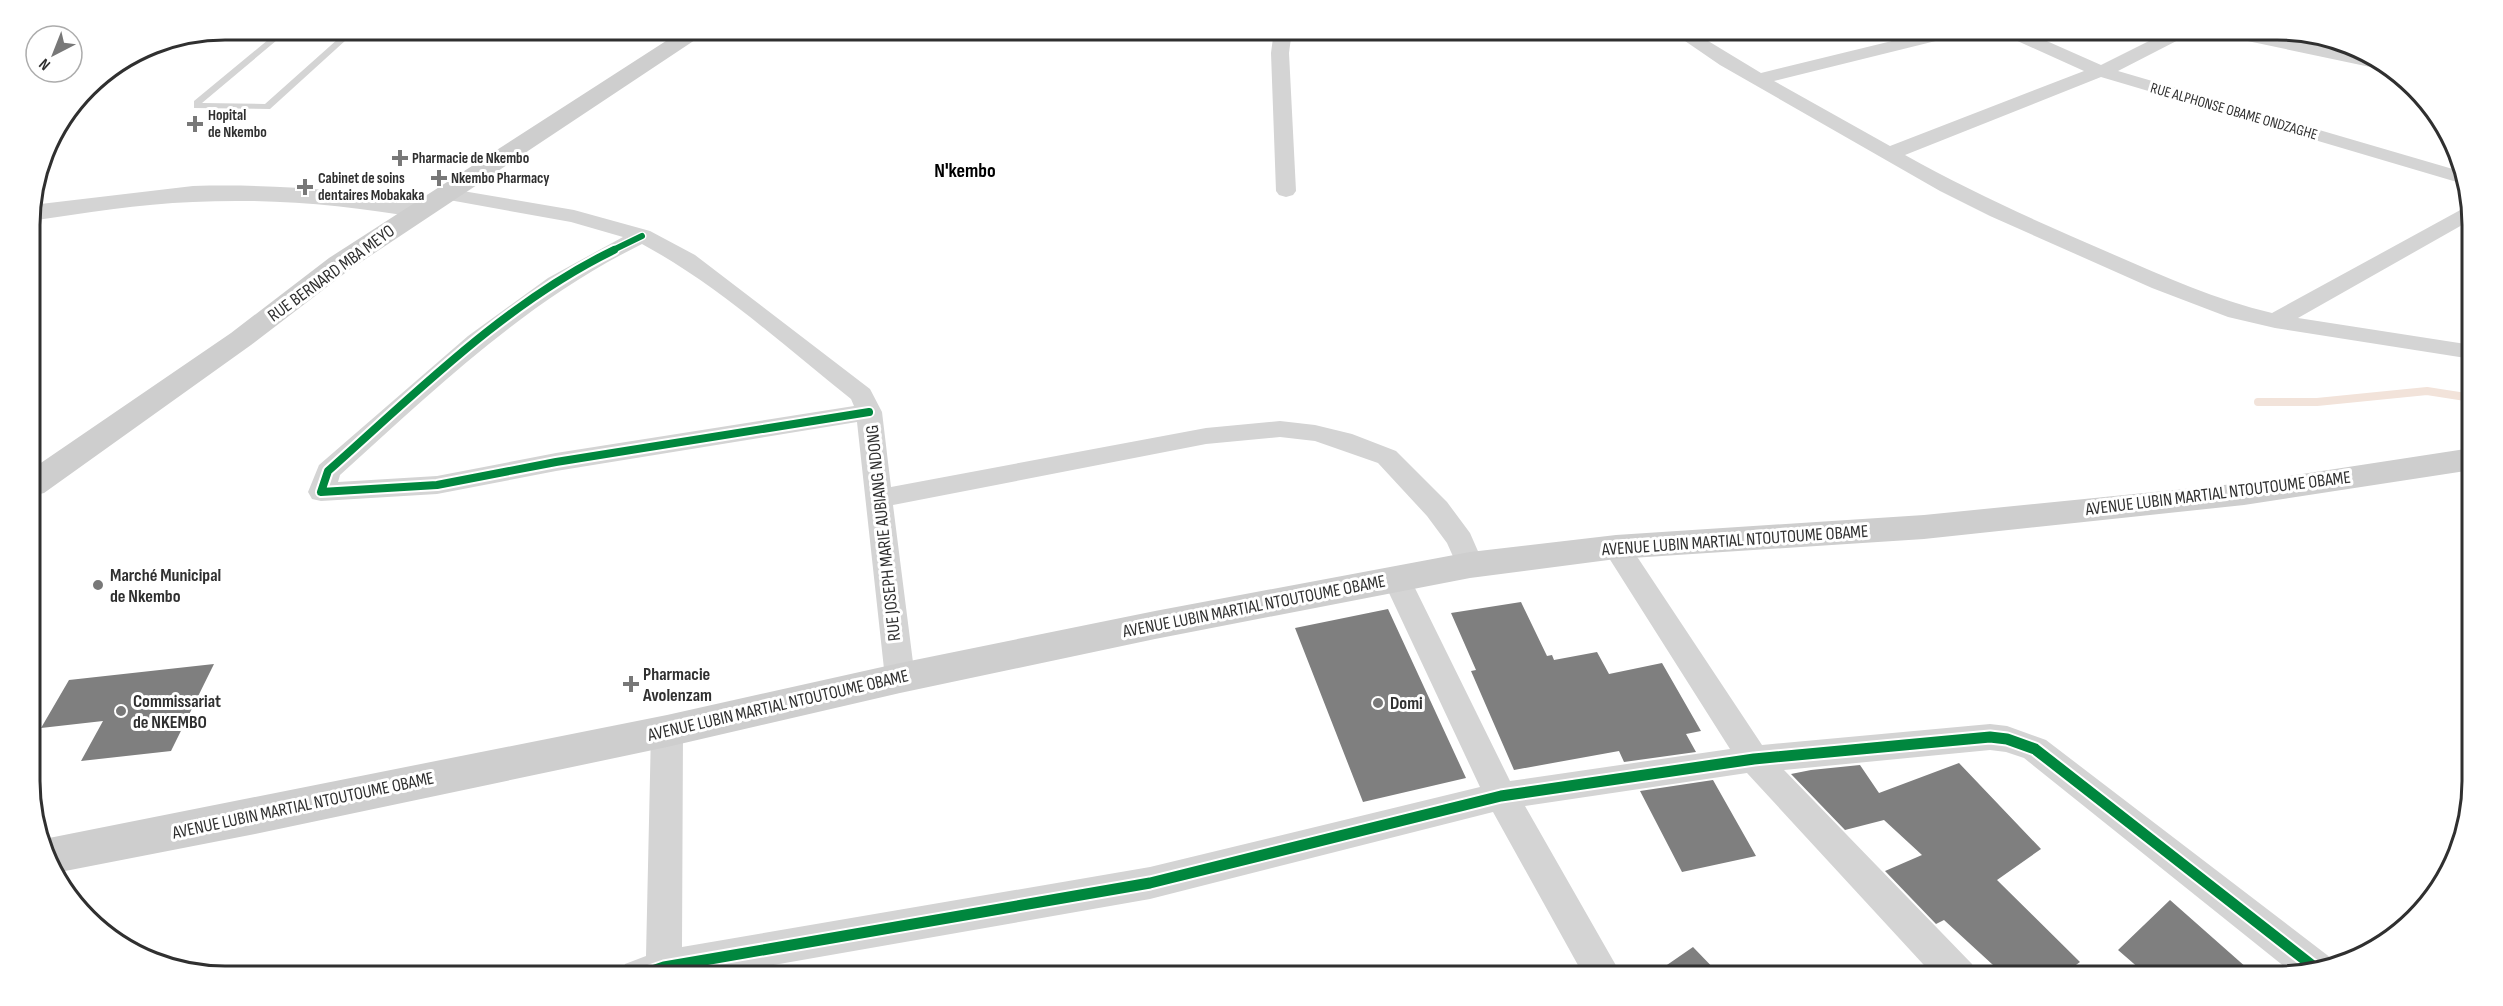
<svg xmlns="http://www.w3.org/2000/svg" width="2503" height="1006" viewBox="0 0 2503 1006" font-family="'Sofia Sans Condensed',sans-serif">
  <style>
    .lines { fill: none; stroke-linecap: round; stroke-linejoin: round }
    .stream { stroke: #f2e3da; stroke-width: 8 }
    .building { fill: #7f7f7f }
    .service { fill: #d4d4d4; fill-rule: evenodd }
    .minor { fill: #d4d4d4; fill-rule: evenodd }
    .tertiary { fill: #d4d4d4; fill-rule: evenodd }
    .secondary { fill: #cecece; fill-rule: evenodd }
    .cycleway-far2-casing { stroke: #fff; stroke-width: 9 }
    .cycleway-far1-casing { stroke: #fff; stroke-width: 12 }
    .cycleway-casing { stroke: #fff; stroke-width: 15 }
    .cycleway-far2 { stroke: #00873e; stroke-width: 6 }
    .cycleway-far1 { stroke: #00873e; stroke-width: 8 }
    .cycleway { stroke: #00873e; stroke-width: 11 }
    .poi-dot { fill: #787878; stroke: #fff; stroke-width: 2 }
    .labels { text-anchor: middle; stroke-width: 6; stroke-linejoin: round; paint-order: stroke }
    .far-street-label { font-size: 15px; fill: #303030; stroke: #fff }
    .far-poi-label { font-size: 15px; font-weight: bold; fill: #303030; stroke: #fff; text-anchor: start }
    .street-label { font-size: 18px; fill: #303030; stroke: #fff }
    .poi-label { font-size: 18px; font-weight: bold; fill: #303030; stroke: #fff; text-anchor: start }
    .far-district-label { font-size: 20px; font-weight: bold; fill: #000; stroke: #fff }
    .rim { fill: none; stroke: #303030; stroke-width: 3 }
  </style>
  <rect width="100%" height="100%" fill="#fff"/>
  <g class="lines">
    <path class="stream" d="M2258,402H2317L2427,391L2472,398"/>
  </g>
  <path class="building" d="M1521,602L1547,656L1552,655L1554,660L1597,652L1609,674L1662,663L1701,731L1686,734L1696,752L1624,762L1619,751L1514,770L1471,671L1476,670L1451,613Z
    M1388,609L1466,778L1363,802L1295,628Z
    M214,664L171,751L81,761L103,721L41,728L69,680Z
    M1959,763L2041,849L1997,880L2080,962L2061,976H2005L1944,920L1936,924L1885,871L1922,855L1884,820L1845,830L1791,774L1811,770L1860,765L1879,793Z
    M1713,780L1756,856L1682,872L1640,791Z
    M2170,900L2256,976H2148L2118,950Z
    M1693,947L1721,976H1651Z"/>
  <g class="lines">
    <path class="service" d="M280,30H289L202,103L265,104L348,30H357L270,109L194,108V101Z"/>
    <path class="minor" d="M1274,30H1292L1289,53L1296,191L1293,195L1286,197L1279,195L1276,191L1271,53Z
      M1669,30H1690L1761,73L1937,30H1967L1964,34L1774,81L1890,146L2084,71L2002,34L1999,30H2022L2101,65L2171,30H2193L2190,34L2118,71L2463,172L2467,185L2101,77L1905,155C1971,192 2040,223 2110,253C2163,276 2216,300 2272,313L2464,208L2471,206V220L2298,318L2472,345V359L2275,328L2228,317L2152,288L1990,216L1940,191L1720,65Z
      M2210,30H2244L2362,55L2380,67L2375,68L2219,35L2213,34Z
      M445,188L574,210L650,231L695,255L870,389L882,412L891,487L1206,428L1280,421L1315,425L1352,434L1396,451L1447,502L1470,533L1484,565L1480,572L1470,575L1460,572L1447,543L1427,516L1378,463L1315,441L1280,437L1206,444L893,505L915,678L911,687L900,690L889,687L885,678L857,422L556,471L437,494L321,501L312,499L308,492L319,465L468,336L548,278L623,237L571,222L438,198L435,194L438,190ZM642,244C718,285 783,345 851,399L854,406L556,453L437,476L338,482L340,475C435,389 526,301 642,244Z
      M1616,537L1626,540L1762,745L1990,724L2007,726L2046,740L2331,958L2335,967L2295,975L2024,758L2006,752L1990,750L1784,770L1972,964L1977,976H1934L1747,773L1525,806L1622,976H1584L1493,812L1150,899L711,976H620L625,964L646,956L651,731L656,722L667,718L678,722L683,731L682,947L1150,867L1480,787L1382,578L1386,571L1396,568L1406,571L1410,578L1510,781L1730,749L1602,547L1606,540Z"/>
    <path class="tertiary" d="M193,186C270,184 344,189 420,202L429,205L433,210L429,215L420,218C345,205 270,198 193,202C139,204 85,213 30,221L32,205Z"/>
    <path class="secondary" d="M683,30H708L704,34L349,270L251,345L44,493L32,496V469L231,333L329,258Z
      M2472,448V470L2244,505L1924,539L1616,559L1470,578L1155,639L900,693L667,747L255,834L60,872L44,839L667,715L900,663L1155,611L1470,552L1616,535L1924,515L2244,483Z"/>
    <defs>
      <path id="cycleway-far2" d="M611,251L642,236"/>
      <path id="cycleway-far1" d="M614,250C505,303 417,392 328,471L321,492L437,485L556,462L869,412"/>
      <path id="cycleway" d="M638,976L664,967L1150,883L1501,796L1754,759L1990,737L2007,739L2035,749L2318,970"/>
    </defs>
    <use href="#cycleway-far2" class="cycleway-far2-casing"/>
    <use href="#cycleway-far1" class="cycleway-far1-casing"/>
    <use href="#cycleway" class="cycleway-casing"/>
    <use href="#cycleway-far2" class="cycleway-far2"/>
    <use href="#cycleway-far1" class="cycleway-far1"/>
    <use href="#cycleway" class="cycleway"/>
  </g>
  <g class="poi-dot">
    <path d="M192 115h6v6h6v6h-6v6h-6v-6h-6v-6h6z"/>
    <path d="M397 149h6v6h6v6h-6v6h-6v-6h-6v-6h6z"/>
    <path d="M436 169h6v6h6v6h-6v6h-6v-6h-6v-6h6z"/>
    <path d="M302 178h6v6h6v6h-6v6h-6v-6h-6v-6h6z"/>
    <circle cx="98" cy="585" r="6"/>
    <path d="M628 675h6v6h6v6h-6v6h-6v-6h-6v-6h6z"/>
    <circle cx="1378" cy="703" r="6"/>
    <circle cx="121" cy="711" r="6"/>
  </g>
  <g class="labels">
    <g class="far-street-label">
      <text transform="translate(2234 111) rotate(16)" y="5">RUE ALPHONSE OBAME ONDZAGHE</text>
    </g>
    <g class="far-poi-label">
      <text x="208" y="120">Hopital<tspan x="208" dy="17">de Nkembo</tspan></text>
      <text x="412" y="163">Pharmacie de Nkembo</text>
      <text x="318" y="183">Cabinet de soins<tspan x="318" dy="17">dentaires Mobakaka</tspan></text>
      <text x="451" y="183">Nkembo Pharmacy</text>
    </g>
    <g class="street-label">
      <text transform="translate(331 273) rotate(-36)" y="6">RUE BERNARD MBA MEYO</text>
      <text transform="translate(2218 493) rotate(-7)" y="6">AVENUE LUBIN MARTIAL NTOUTOUME OBAME</text>
      <text transform="translate(883 533) rotate(-96)" y="6">RUE JOSEPH MARIE AUBIANG NDONG</text>
      <text transform="translate(1735 540) rotate(-4)" y="6">AVENUE LUBIN MARTIAL NTOUTOUME OBAME</text>
      <text transform="translate(1254 606) rotate(-11)" y="6">AVENUE LUBIN MARTIAL NTOUTOUME OBAME</text>
      <text transform="translate(778 705) rotate(-13)" y="6">AVENUE LUBIN MARTIAL NTOUTOUME OBAME</text>
      <text transform="translate(303 805) rotate(-12)" y="6">AVENUE LUBIN MARTIAL NTOUTOUME OBAME</text>
    </g>
    <g class="poi-label">
      <text x="110" y="581">Marché Municipal<tspan x="110" dy="21">de Nkembo</tspan></text>
      <text x="643" y="680">Pharmacie<tspan x="643" dy="21">Avolenzam</tspan></text>
      <text x="133" y="707">Commissariat<tspan x="133" dy="21">de NKEMBO</tspan></text>
      <text x="1390" y="709">Domi</text>
    </g>
    <g class="far-district-label">
      <text x="965" y="177">N'kembo</text>
    </g>
  </g>
  <path d="M0 0H2503V1006H0ZM225 40H2277A185 185 0 0 1 2462 225V781A185 185 0 0 1 2277 966H225A185 185 0 0 1 40 781V225A185 185 0 0 1 225 40Z" fill="#fff" fill-rule="evenodd"/>
  <path class="rim" d="M225 40H2277A185 185 0 0 1 2462 225V781A185 185 0 0 1 2277 966H225A185 185 0 0 1 40 781V225A185 185 0 0 1 225 40Z"/>
  <g transform="translate(54 54) rotate(222)"><circle r="28" fill="#ffffff" stroke="#acacac" stroke-width="1.5"/>
  <path d="M0-4.5L10 22L0 15L-10 22Z" fill="#787878"/>
  <text y="-9" font-size="16" font-weight="bold" text-anchor="middle" fill="#303030">N</text>
  </g>
</svg>
